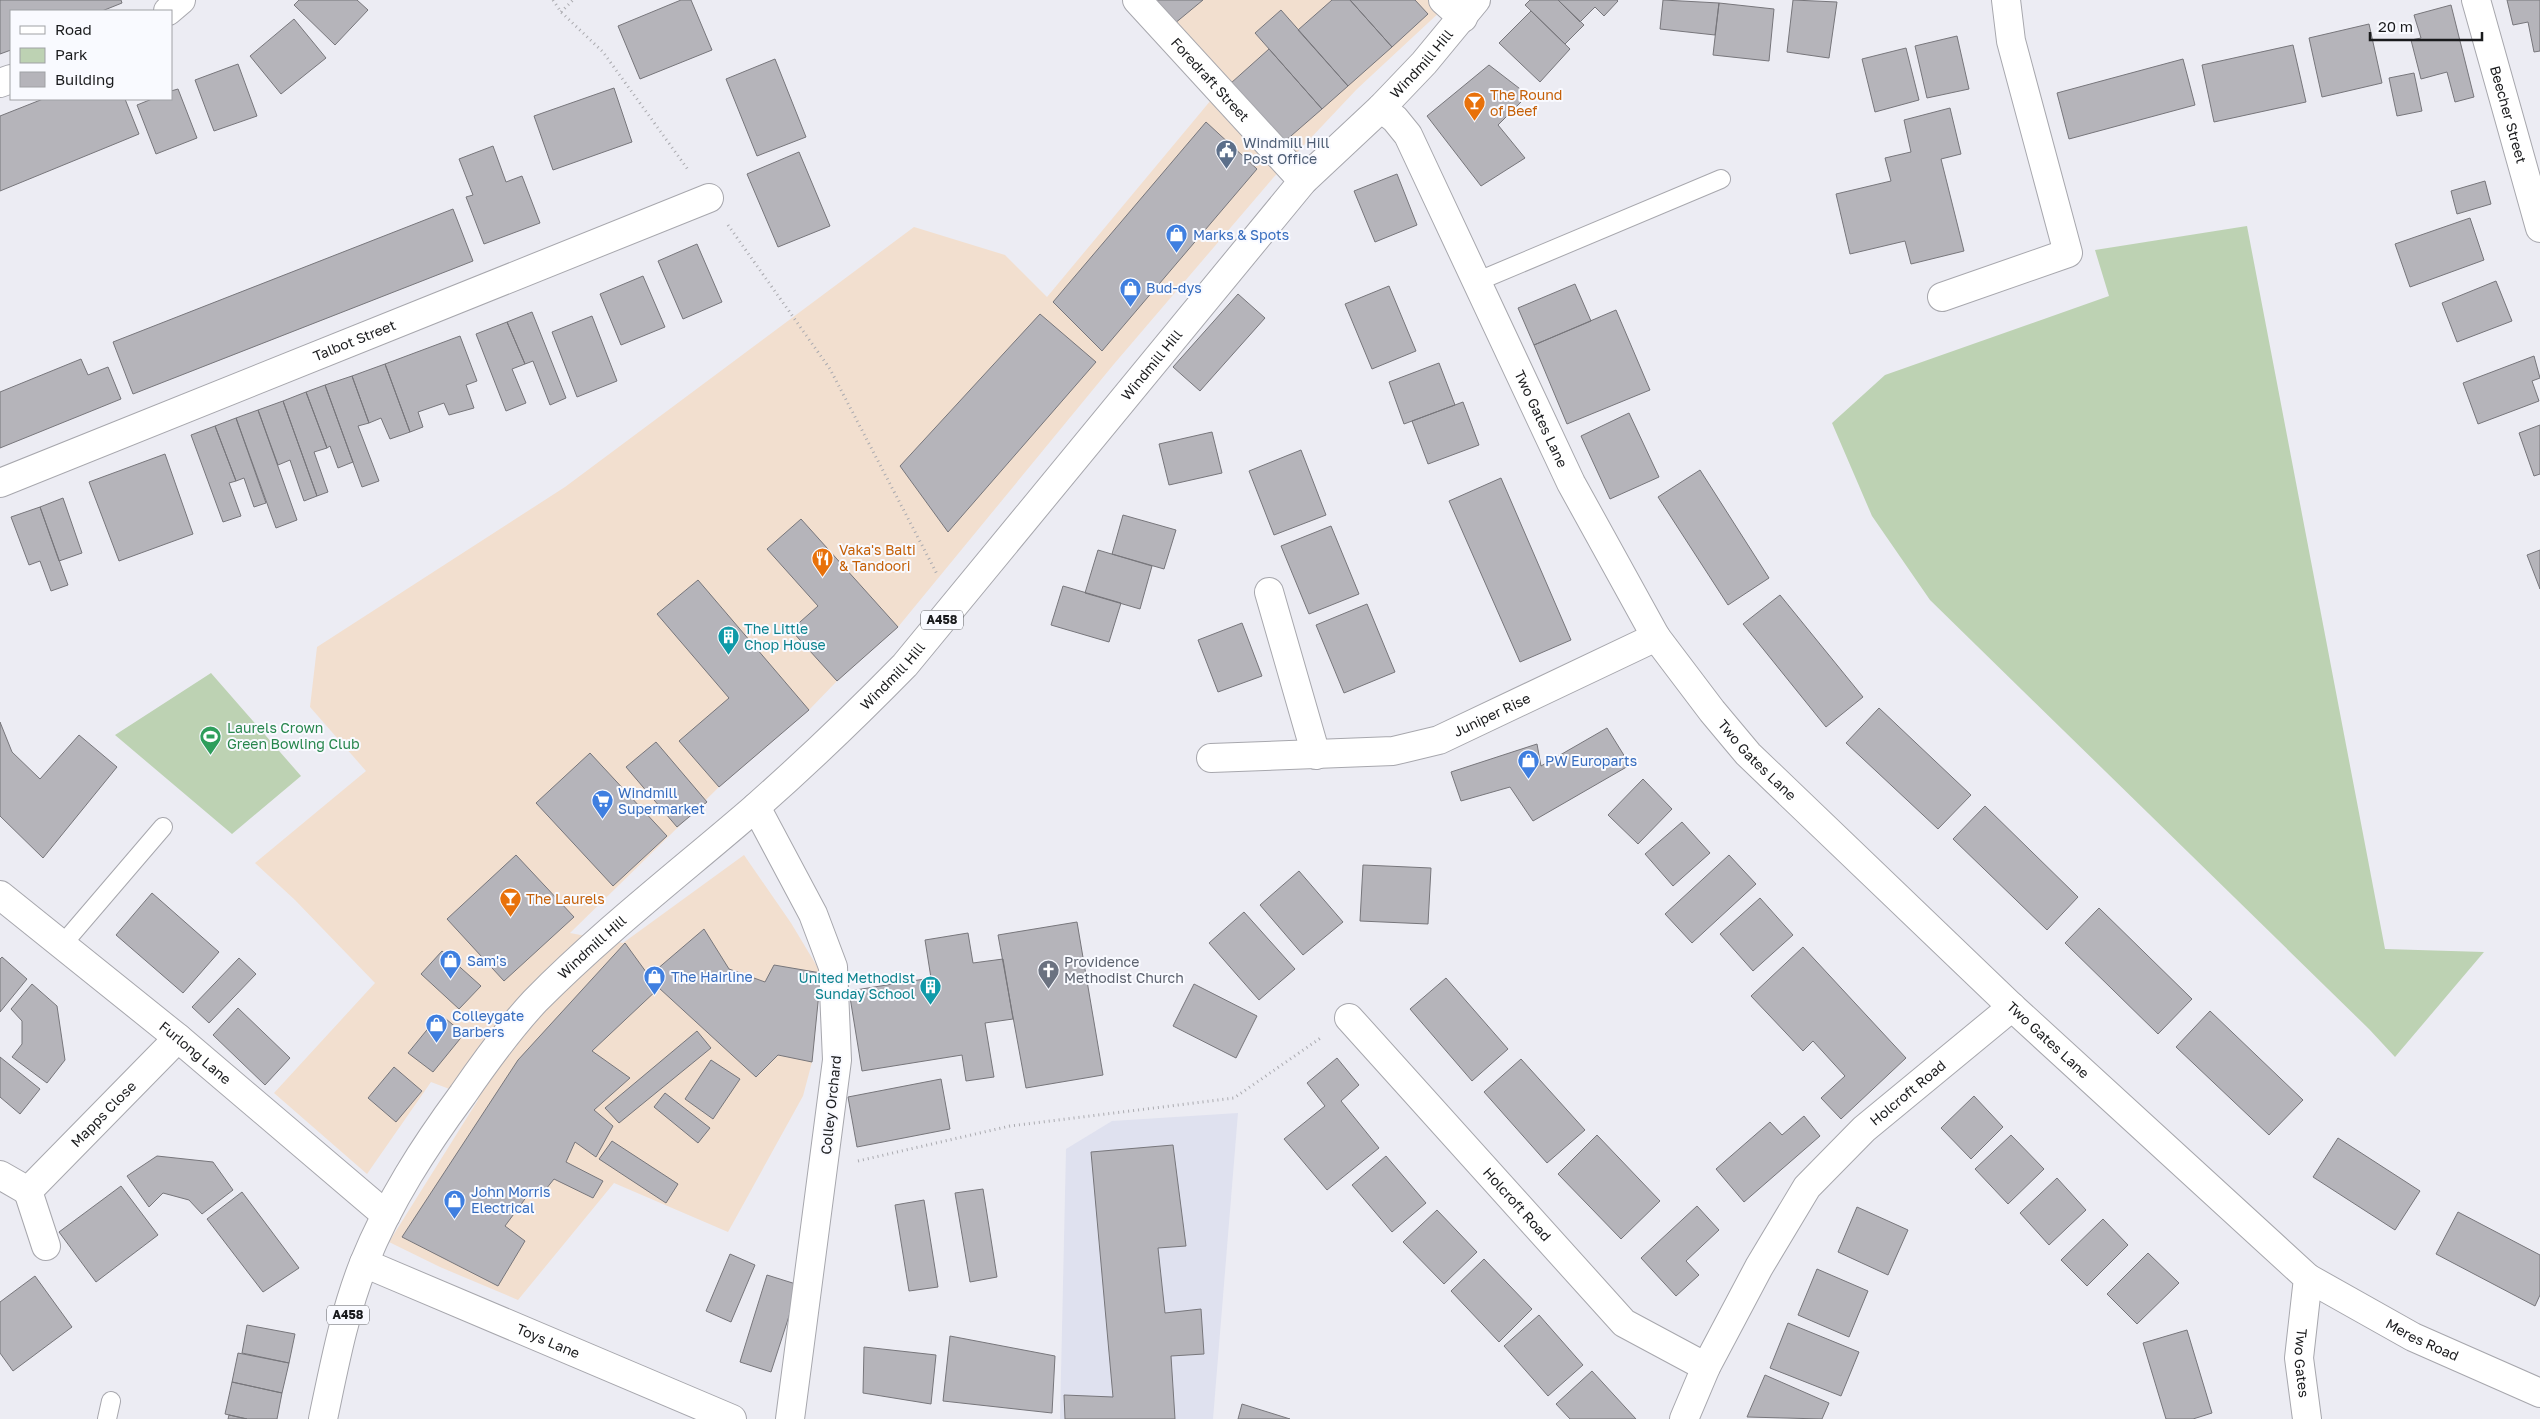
<svg xmlns="http://www.w3.org/2000/svg" width="2540" height="1419" viewBox="0 0 2540 1419" font-family="'Golos Text',sans-serif">
  <style>
    .commercial { fill: #f2dfcf }
    .built { fill: #dfe1ef }
    .green { fill: #bdd2b3 }
    .building { fill: #b5b4ba; stroke: #77767b }
    .lines { fill: none; stroke-linecap: round; stroke-linejoin: round }
    .service-casing { stroke: #a7a7ad; stroke-width: 20 }
    .minor-casing { stroke: #a7a7ad; stroke-width: 30 }
    .tertiary-casing { stroke: #a7a7ad; stroke-width: 30 }
    .trunk-casing { stroke: #a7a7ad; stroke-width: 30 }
    .path { stroke: #aaaaaf; stroke-width: 3; stroke-dasharray: 1 4; stroke-linecap: butt }
    .service { stroke: #fff; stroke-width: 18 }
    .minor { stroke: #fff; stroke-width: 28 }
    .tertiary { stroke: #fff; stroke-width: 28 }
    .trunk { stroke: #fff; stroke-width: 28 }
    .labels { text-anchor: middle; stroke-width: 4; stroke-linejoin: round; paint-order: stroke }
    .shield { fill: #f9faff; stroke: #5d5e61; stroke-width: 1 }
    .shield-label { font-size: 12px; font-weight: bold; fill: #1a1b1d }
    .street-label { font-size: 14px; fill: #1a1b1d; stroke: #f9faff }
    .food-label { font-size: 14px; fill: #c56008; stroke: #f9faff; text-anchor: start }
    .service-label { font-size: 14px; fill: #4e5e75; stroke: #f9faff; text-anchor: start }
    .shop-label { font-size: 14px; fill: #366cbe; stroke: #f9faff; text-anchor: start }
    .culture-label { font-size: 14px; fill: #0d838f; stroke: #f9faff; text-anchor: start }
    .leisure-label { font-size: 14px; fill: #27864d; stroke: #f9faff; text-anchor: start }
    .worship-label { font-size: 14px; fill: #5b616d; stroke: #f9faff; text-anchor: start }
  </style>
  <rect width="100%" height="100%" fill="#ececf3"/>
  <path class="commercial" d="M1153,0H1434L1443,9L1357,89L1273,178L1114,364L898,627L837,681L809,710L719,787L570,933L623,943L744,855L791,923L821,973L812,1062L803,1096L728,1232L614,1183L518,1300L440,1267L389,1242L478,1100L431,1082L367,1174L274,1093L375,983L295,900L255,863L366,771L310,707L317,647L565,487L914,227L1005,255L1047,297L1226,82Z"/>
  <path class="built" d="M1238,1113L1213,1419H1060L1066,1149L1112,1121Z"/>
  <path class="green" d="M2247,226L2385,949L2484,952L2395,1057L2369,1029L1930,600L1872,516L1832,423L1885,375L2109,296L2095,250Z
    M211,673L301,776L232,834L115,735Z"/>
  <path class="building" d="M0,0H121L122,3L102,11H11V50L0,54Z
    M299,0H357L368,10L335,45L294,5Z
    M681,0H691L712,50L640,79L618,26Z
    M1153,0H1203L1174,24Z
    M1332,0H1350L1392,47L1348,86L1298,30Z
    M1350,0H1415L1428,14L1392,47Z
    M1530,0H1558L1584,25L1565,44L1525,5Z
    M1558,0H1617L1618,1L1604,16L1595,7L1580,22Z
    M1663,0L1719,3L1715,35L1660,29Z
    M1793,0L1837,2L1829,58L1787,52Z
    M2507,0H2540V51L2534,52L2528,22L2513,25Z
    M1719,3L1774,9L1769,61L1713,55Z
    M2451,5L2474,97L2455,102L2447,72L2421,79L2411,40L2421,38L2414,15Z
    M1281,10L1348,86L1322,109L1255,33Z
    M1531,11L1570,49L1540,82L1499,43Z
    M294,19L326,58L281,94L250,56Z
    M2369,24L2382,83L2322,97L2309,38Z
    M1957,36L1969,89L1927,98L1915,46Z
    M2293,45L2306,102L2214,122L2202,65Z
    M1906,48L1919,100L1875,112L1862,59Z
    M1269,49L1322,109L1284,142L1231,83Z
    M775,59L806,137L757,156L726,79Z
    M2183,59L2195,105L2069,139L2057,93Z
    M238,64L257,116L214,131L195,80Z
    M1489,65L1528,95L1498,125L1525,158L1481,186L1427,116Z
    M2414,73L2422,111L2397,116L2389,78Z
    M614,88L632,142L553,170L534,116Z
    M178,89L197,138L156,154L137,105L152,99H171V91Z
    M43,99H125L139,134L0,191V116Z
    M1950,108L1961,154L1941,159L1964,251L1911,264L1905,241L1850,254L1836,194L1891,181L1885,158L1911,152L1904,120Z
    M1206,122L1257,169L1102,351L1053,302Z
    M493,146L506,182L522,176L540,223L484,244L466,197L473,195L459,159Z
    M799,152L830,226L778,247L747,174Z
    M1397,174L1417,225L1375,242L1354,191Z
    M2485,181L2491,204L2457,214L2451,191Z
    M453,209L473,261L133,394L113,342Z
    M2470,218L2484,260L2410,287L2395,244Z
    M697,244L722,302L683,319L658,261Z
    M643,276L665,327L621,345L600,294Z
    M2496,281L2512,321L2457,342L2442,303Z
    M1575,284L1591,321L1534,345L1518,308Z
    M1389,286L1416,351L1372,369L1345,304Z
    M1238,294L1265,318L1200,391L1173,367Z
    M1616,310L1650,390L1567,424L1534,345Z
    M532,312L566,398L550,405L533,361L525,364L507,322Z
    M1040,314L1096,362L948,532L900,466Z
    M592,316L617,381L577,397L552,332Z
    M507,322L525,364L512,369L526,403L506,411L476,334Z
    M460,336L477,381L466,385L474,408L449,415L444,403L418,412L423,427L410,432L385,364Z
    M2534,356L2540,378L2532,381L2539,401L2478,424L2463,383Z
    M81,359L88,375L108,367L121,399L0,448V392Z
    M1439,363L1455,405L1404,424L1389,382Z
    M385,364L410,432L390,439L381,418L369,423L352,376Z
    M352,376L369,423L358,426L379,481L362,487L325,385Z
    M325,385L353,462L338,468L330,446L327,448L306,392Z
    M306,392L327,448L314,452L328,492L317,496L283,401Z
    M283,401L317,496L304,501L290,460L278,465L258,410Z
    M1463,402L1479,445L1428,464L1412,421Z
    M258,410L297,520L276,528L236,418Z
    M1629,413L1659,477L1610,499L1581,436Z
    M236,418L266,503L254,507L244,478L236,481L215,426Z
    M2540,425V474L2534,476L2519,433Z
    M215,426L236,481L229,483L241,516L223,522L191,435Z
    M1212,432L1222,473L1169,485L1159,444Z
    M1301,450L1326,515L1274,535L1249,471Z
    M165,454L193,534L119,561L89,482Z
    M1700,470L1769,578L1728,605L1658,497Z
    M1501,478L1571,640L1520,662L1449,501Z
    M63,498L82,553L59,561L40,507Z
    M40,507L68,585L51,591L40,561L29,565L11,517Z
    M1123,515L1176,530L1164,569L1112,554Z
    M801,519L898,627L837,681L791,630L818,606L767,549Z
    M1331,526L1359,594L1309,614L1281,546Z
    M1098,550L1152,566L1140,609L1085,593Z
    M2540,550V589L2527,555Z
    M698,580L809,710L719,787L679,741L729,698L657,614Z
    M1063,586L1121,603L1109,642L1051,625Z
    M1780,595L1863,697L1826,727L1743,624Z
    M1367,604L1395,672L1344,693L1316,625Z
    M1242,623L1262,676L1218,692L1198,640Z
    M1879,708L1971,795L1938,829L1846,743Z
    M0,722L12,752L40,779L79,735L117,767L43,858L0,816Z
    M1607,728L1630,765L1533,821L1510,787L1461,801L1451,772L1537,744L1541,766Z
    M656,742L707,802L677,827L626,767Z
    M590,753L667,836L613,886L536,803Z
    M1643,779L1672,809L1638,844L1608,815Z
    M1985,806L2078,897L2047,930L1953,839Z
    M1682,822L1710,853L1673,886L1645,854Z
    M516,855L574,917L504,981L447,919Z
    M1729,855L1756,884L1692,943L1665,914Z
    M1363,865L1431,868L1428,924L1360,921Z
    M1299,871L1343,922L1303,955L1260,905Z
    M152,893L219,952L183,993L116,935Z
    M1760,898L1793,935L1753,971L1720,934Z
    M2099,908L2192,999L2158,1034L2065,943Z
    M1244,912L1295,969L1259,1000L1209,943Z
    M1077,922L1103,1075L1026,1088L998,935Z
    M704,929L729,969L765,982L774,965L821,973L812,1062L778,1055L756,1077L659,988L592,1051L630,1078L594,1110L613,1126L596,1157L575,1142L566,1162L603,1181L593,1198L554,1179L542,1194L533,1188L505,1226L525,1241L498,1286L402,1237L518,1060L625,943L649,976Z
    M968,933L973,963L1003,959L1013,1019L985,1023L994,1077L966,1081L962,1055L862,1071L849,991L931,978L925,940Z
    M1803,947L1906,1058L1841,1119L1821,1098L1845,1076L1813,1041L1803,1051L1751,996Z
    M442,951L481,986L459,1009L421,974Z
    M2,957L27,979L0,1012V959Z
    M239,958L256,974L209,1023L192,1007Z
    M1446,978L1508,1049L1472,1081L1410,1009Z
    M32,984L57,1006L65,1060L47,1083L12,1057L22,1044V1021L11,1009Z
    M1194,984L1257,1016L1236,1058L1173,1026Z
    M238,1008L290,1058L265,1085L213,1035Z
    M2210,1011L2303,1100L2269,1135L2176,1047Z
    M440,1014L464,1034L433,1072L408,1053Z
    M697,1031L711,1048L619,1123L605,1108Z
    M0,1057L40,1089L20,1114L0,1097Z
    M1337,1058L1359,1085L1341,1101L1379,1148L1327,1190L1284,1139L1325,1106L1307,1083Z
    M1521,1059L1585,1130L1547,1163L1484,1092Z
    M711,1060L740,1079L713,1119L685,1099Z
    M394,1067L422,1091L396,1122L368,1098Z
    M941,1079L950,1129L857,1147L848,1097Z
    M665,1093L710,1128L698,1143L654,1107Z
    M1974,1096L2003,1127L1971,1159L1941,1128Z
    M1804,1116L1820,1136L1744,1202L1716,1169L1770,1122L1782,1135Z
    M1597,1135L1660,1201L1621,1239L1558,1174Z
    M2011,1135L2044,1169L2008,1204L1975,1169Z
    M2338,1138L2420,1191L2395,1230L2313,1177Z
    M612,1141L678,1184L666,1203L599,1159Z
    M1173,1145L1186,1246L1158,1248L1165,1313L1201,1309L1204,1354L1171,1356L1175,1419H1065L1064,1395L1113,1397L1091,1152Z
    M157,1156L213,1162L233,1190L202,1214L189,1200L163,1193L149,1207L127,1176Z
    M1386,1156L1426,1203L1392,1232L1352,1185Z
    M2057,1178L2086,1210L2049,1245L2020,1213Z
    M121,1186L158,1235L96,1282L59,1232Z
    M983,1189L997,1277L970,1282L955,1193Z
    M242,1192L299,1268L263,1292L207,1219Z
    M924,1200L938,1287L909,1291L895,1205Z
    M1697,1206L1719,1230L1686,1261L1699,1275L1676,1296L1641,1258Z
    M1857,1207L1908,1230L1888,1275L1838,1252Z
    M1437,1210L1477,1252L1444,1284L1403,1242Z
    M2458,1212L2540,1255V1295L2535,1306L2436,1254Z
    M2103,1219L2128,1245L2087,1286L2061,1260Z
    M2148,1253L2179,1283L2137,1324L2107,1294Z
    M730,1254L755,1265L731,1322L706,1311Z
    M1484,1259L1532,1309L1499,1342L1451,1291Z
    M1817,1269L1868,1291L1849,1337L1798,1315Z
    M767,1275L799,1285L771,1372L740,1362Z
    M35,1276L72,1327L13,1371L0,1353V1302Z
    M1539,1315L1583,1365L1548,1396L1504,1346Z
    M1788,1323L1859,1352L1841,1396L1770,1368Z
    M247,1325L295,1334L289,1363L242,1353Z
    M2187,1330L2212,1413L2193,1419H2166L2143,1343Z
    M950,1336L1055,1356L1052,1413L943,1401Z
    M864,1347L936,1355L931,1404L863,1393Z
    M238,1353L289,1363L282,1393L232,1382Z
    M1592,1371L1636,1419H1570L1556,1404Z
    M1765,1375L1829,1403L1822,1419L1747,1417Z
    M232,1382L282,1393L277,1419H247L225,1414Z
    M1242,1404L1290,1419H1238Z
    M229,1415L247,1419H228Z"/>
  <g class="lines">
    <defs>
      <path id="service" d="M1476,282L1721,179
        M62,945L163,827
        M107,1419L111,1401"/>
      <g id="minor">
        <path id="s1" d="M1137,0L1303,181"/>
        <path d="M1443,0L1463,18"/>
        <path id="s2" d="M2476,0L2540,228"/>
        <path d="M168,11L181,0"/>
        <path d="M0,83L11,79"/>
        <path d="M1942,297L2068,253L2011,41L2006,0"/>
        <path id="s3" d="M0,483L709,198"/>
        <path d="M1269,592L1316,755"/>
        <path id="s4" d="M1211,758L1393,751L1439,740L1656,637"/>
        <path d="M756,807L813,914L833,967L837,1060L790,1419"/>
        <path id="s5" d="M1349,1018L1624,1323L1706,1367"/>
        <path id="s6" d="M0,1175L28,1191L178,1038"/>
        <path d="M28,1191L46,1246"/>
        <path id="s7" d="M2308,1278L2413,1337L2540,1393"/>
        <path id="s8" d="M1684,1419L1706,1367L1759,1267L1807,1187L1864,1129L2012,1007"/>
      </g>
      <g id="tertiary">
        <path id="s9" d="M1381,108L1395,119L1408,135L1571,483L1656,637L1712,711L1748,754L2012,1007L2308,1278L2299,1358L2307,1419"/>
        <path id="s10" d="M0,895L178,1038L386,1215"/>
        <path id="s11" d="M364,1263L732,1419"/>
      </g>
      <g id="trunk">
        <path id="s12" d="M323,1419C334,1367 344,1313 364,1263C389,1201 424,1147 463,1094C485,1062 508,1030 535,1001C604,931 682,871 756,807C808,761 857,714 905,665L1303,181L1381,108L1424,63L1476,0"/>
      </g>
    </defs>
    <use href="#service" class="service-casing"/>
    <use href="#minor" class="minor-casing"/>
    <use href="#tertiary" class="tertiary-casing"/>
    <use href="#trunk" class="trunk-casing"/>
    <path class="path" d="M553,0L561,12L603,52L689,171
      M561,12L573,0
      M728,225L830,369L937,574
      M858,1161L1010,1126L1234,1098L1322,1037"/>
    <use href="#service" class="service"/>
    <use href="#minor" class="minor"/>
    <use href="#tertiary" class="tertiary"/>
    <use href="#trunk" class="trunk"/>
  </g>
  <defs>
    <symbol id="bar-pin" viewBox="-11 -11 22 30"><path d="M0 17L-7.5 6A9.5 9.5 0 1 1 7.5 6Z" fill="#e8710a" stroke="#f9faff"/><path d="M-6-5H6L.8 .8V4.5H3.5V6h-7V4.5H-.8V.8Z" fill="#fff"/></symbol>
    <symbol id="civic-pin" viewBox="-11 -11 22 30"><path d="M0 17L-7.5 6A9.5 9.5 0 1 1 7.5 6Z" fill="#5c6f8a" stroke="#f9faff"/><path d="M-.6-6.5H3V-4.5H.6V-3L4-1V1h2V6H-6V1h2V-1L-.6-3ZM-1.2 2.5V6h2.4V2.5Z" fill="#fff"/></symbol>
    <symbol id="shop-pin" viewBox="-11 -11 22 30"><path d="M0 17L-7.5 6A9.5 9.5 0 1 1 7.5 6Z" fill="#3f7fe0" stroke="#f9faff"/><path d="M-5-2.5h2.3a2.7 3.5 0 0 1 5.4 0H5L5.5 6h-11ZM-1.5-2.5h3a1.5 2.3 0 0 0-3 0Z" fill="#fff"/></symbol>
    <symbol id="restaurant-pin" viewBox="-11 -11 22 30"><path d="M0 17L-7.5 6A9.5 9.5 0 1 1 7.5 6Z" fill="#e8710a" stroke="#f9faff"/><path d="M-5-6h1v4h1v-4h1v4h1v-4h1v5L-1.5 .5V6h-2V.5L-5-1ZM5-6V6H3V1.5H1.5Q1.5-4 5-6Z" fill="#fff"/></symbol>
    <symbol id="building-pin" viewBox="-11 -11 22 30"><path d="M0 17L-7.5 6A9.5 9.5 0 1 1 7.5 6Z" fill="#0f9aa8" stroke="#f9faff"/><path d="M-4-6H4V6H1V3H-1V6H-4ZM-2.5-4.3h1.7v1.8h-1.7ZM.8-4.3h1.7v1.8H.8ZM-2.5-1h1.7V.8h-1.7ZM.8-1h1.7V.8H.8Z" fill="#fff"/></symbol>
    <symbol id="stadium-pin" viewBox="-11 -11 22 30"><path d="M0 17L-7.5 6A9.5 9.5 0 1 1 7.5 6Z" fill="#2e9e5b" stroke="#f9faff"/><path d="M0-5a6.5 5 0 1 0 0 10a6.5 5 0 1 0 0-10ZM-3.5-1.8h7v3.6h-7Z" fill="#fff"/></symbol>
    <symbol id="supermarket-pin" viewBox="-11 -11 22 30"><path d="M0 17L-7.5 6A9.5 9.5 0 1 1 7.5 6Z" fill="#3f7fe0" stroke="#f9faff"/><path d="M-6-5.5h2.5l.6 2H6L4.5 2H-2.5L-4.4-4H-6ZM-1.5 3.2a1.3 1.3 0 1 0 .1 0ZM3 3.2a1.3 1.3 0 1 0 .1 0Z" fill="#fff"/></symbol>
    <symbol id="church-pin" viewBox="-11 -11 22 30"><path d="M0 17L-7.5 6A9.5 9.5 0 1 1 7.5 6Z" fill="#6b7280" stroke="#f9faff"/><path d="M-1.2-6h2.4v3.5h3.3v2.4h-3.3V6h-2.4V-.1h-3.3v-2.4h3.3Z" fill="#fff"/></symbol>
  </defs>
  <g fill-rule="evenodd">
    <use href="#bar-pin" x="1462" y="90" width="25" height="34"/>
    <use href="#civic-pin" x="1214" y="138" width="25" height="34"/>
    <use href="#shop-pin" x="1164" y="222" width="25" height="34"/>
    <use href="#shop-pin" x="1118" y="276" width="25" height="34"/>
    <use href="#restaurant-pin" x="810" y="546" width="25" height="34"/>
    <use href="#building-pin" x="716" y="624" width="25" height="34"/>
    <use href="#stadium-pin" x="198" y="724" width="25" height="34"/>
    <use href="#shop-pin" x="1516" y="748" width="25" height="34"/>
    <use href="#supermarket-pin" x="590" y="788" width="25" height="34"/>
    <use href="#bar-pin" x="498" y="886" width="25" height="34"/>
    <use href="#shop-pin" x="438" y="948" width="25" height="34"/>
    <use href="#church-pin" x="1036" y="958" width="25" height="34"/>
    <use href="#shop-pin" x="642" y="964" width="25" height="34"/>
    <use href="#building-pin" x="918" y="974" width="25" height="34"/>
    <use href="#shop-pin" x="424" y="1012" width="25" height="34"/>
    <use href="#shop-pin" x="442" y="1188" width="25" height="34"/>
  </g>
  <g class="labels">
    <g class="shield">
      <rect x="921" y="610.5" width="42" height="19" rx="4"/>
      <rect x="327" y="1305.5" width="42" height="19" rx="4"/>
    </g>
    <g class="shield-label">
      <text x="942" y="624">A458</text>
      <text x="348" y="1319">A458</text>
    </g>
    <g class="street-label">
      <text dy="5" stroke="none"><textPath href="#s12" startOffset="1769">Windmill Hill</textPath></text>
      <text dy="5" stroke="none"><textPath href="#s1" startOffset="108">Foredraft Street</textPath></text>
      <text dy="5" stroke="none"><textPath href="#s2" startOffset="119">Beecher Street</textPath></text>
      <text dy="5" stroke="none"><textPath href="#s3" startOffset="382">Talbot Street</textPath></text>
      <text dy="5" stroke="none"><textPath href="#s12" startOffset="1364">Windmill Hill</textPath></text>
      <text dy="5" stroke="none"><textPath href="#s9" startOffset="352">Two Gates Lane</textPath></text>
      <text dy="5" stroke="none"><textPath href="#s12" startOffset="959">Windmill Hill</textPath></text>
      <text dy="5" stroke="none"><textPath href="#s4" startOffset="288">Juniper Rise</textPath></text>
      <text dy="5" stroke="none"><textPath href="#s9" startOffset="758">Two Gates Lane</textPath></text>
      <text dy="5" stroke="none"><textPath href="#s12" startOffset="554">Windmill Hill</textPath></text>
      <text dy="5" stroke="none"><textPath href="#s9" startOffset="1162">Two Gates Lane</textPath></text>
      <text dy="5" stroke="none"><textPath href="#s10" startOffset="251">Furlong Lane</textPath></text>
      <text dy="5" stroke="none"><textPath href="#s8" startOffset="401">Holcroft Road</textPath></text>
      <text transform="translate(831 1105) rotate(-84)" y="5">Colley Orchard</text>
      <text dy="5" stroke="none"><textPath href="#s6" startOffset="140">Mapps Close</textPath></text>
      <text dy="5" stroke="none"><textPath href="#s5" startOffset="251">Holcroft Road</textPath></text>
      <text dy="5" stroke="none"><textPath href="#s7" startOffset="130">Meres Road</textPath></text>
      <text dy="5" stroke="none"><textPath href="#s11" startOffset="200">Toys Lane</textPath></text>
      <text dy="5" stroke="none"><textPath href="#s9" startOffset="1600">Two Gates</textPath></text>
    </g>
    <g class="food-label">
      <text x="1490" y="100">The Round<tspan x="1490" dy="16">of Beef</tspan></text>
      <text x="839" y="555">Vaka's Balti<tspan x="839" dy="16">&amp; Tandoori</tspan></text>
      <text x="526" y="904">The Laurels</text>
    </g>
    <g class="service-label">
      <text x="1243" y="148">Windmill Hill<tspan x="1243" dy="16">Post Office</tspan></text>
    </g>
    <g class="shop-label">
      <text x="1193" y="240">Marks &amp; Spots</text>
      <text x="1146" y="293">Bud-dys</text>
      <text x="1545" y="766">PW Europarts</text>
      <text x="618" y="798">Windmill<tspan x="618" dy="16">Supermarket</tspan></text>
      <text x="467" y="966">Sam's</text>
      <text x="671" y="982">The Hairline</text>
      <text x="452" y="1021">Colleygate<tspan x="452" dy="16">Barbers</tspan></text>
      <text x="471" y="1197">John Morris<tspan x="471" dy="16">Electrical</tspan></text>
    </g>
    <g class="culture-label">
      <text x="744" y="634">The Little<tspan x="744" dy="16">Chop House</tspan></text>
      <text x="915" y="983" text-anchor="end">United Methodist<tspan x="915" dy="16">Sunday School</tspan></text>
    </g>
    <g class="leisure-label">
      <text x="227" y="733">Laurels Crown<tspan x="227" dy="16">Green Bowling Club</tspan></text>
    </g>
    <g class="worship-label">
      <text x="1064" y="967">Providence<tspan x="1064" dy="16">Methodist Church</tspan></text>
    </g>
  </g>
  <rect x="10" y="10" width="162" height="90" fill="#f9faff" stroke="#a0a1a5"/>
  <rect x="20" y="26" width="25" height="8" fill="#ffffff" stroke="#a0a1a5"/>
  <text x="55" y="35" font-size="15" fill="#1a1b1d">Road</text>
  <rect x="20" y="48" width="25" height="15" fill="#bdd2b3" stroke="#a0a1a5"/>
  <text x="55" y="60" font-size="15" fill="#1a1b1d">Park</text>
  <rect x="20" y="72" width="25" height="15" fill="#b5b4ba" stroke="#a0a1a5"/>
  <text x="55" y="85" font-size="15" fill="#1a1b1d">Building</text>
  <path d="M2370 32v8h112v-8" fill="none" stroke="#1a1b1d" stroke-width="2.5"/>
  <text x="2378" y="32" font-size="15" fill="#1a1b1d" stroke="#f9faff" stroke-width="4" paint-order="stroke">20 m</text>
</svg>
